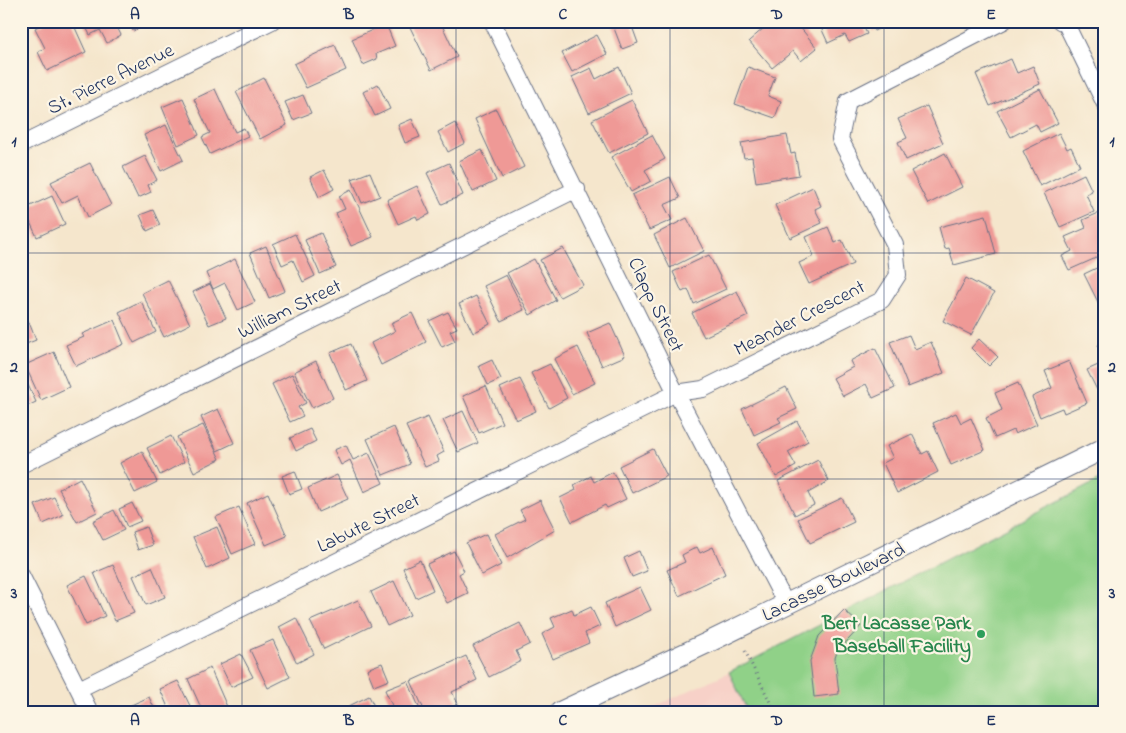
<svg xmlns="http://www.w3.org/2000/svg" width="1126" height="733" viewBox="0 0 1126 733" font-family="'Indie Flower',sans-serif">
  <style>
    .built { fill: #f7d1c8 }
    .green { fill: #90d188; stroke: #568073 }
    .building { fill: #ef9996 }
    .lines { fill: none; stroke-linecap: round; stroke-linejoin: round }
    .minor-casing { stroke: #676f84; stroke-width: 18 }
    .tertiary-casing { stroke: #676f84; stroke-width: 22 }
    .path { stroke: #676f84; stroke-width: 3; stroke-dasharray: 1 4; stroke-linecap: butt }
    .minor { stroke: #fff; stroke-width: 16 }
    .tertiary { stroke: #fff; stroke-width: 20 }
    .grid { fill: none; stroke: #1b2f5e; stroke-width: 1; stroke-opacity: 0.55 }
    .leisure-dot { fill: #2e9e5b; stroke: #fcf5e5; stroke-width: 2 }
    .labels { text-anchor: middle; stroke-width: 4.5; stroke-linejoin: round; paint-order: stroke }
    .street-label { font-size: 20px; fill: #1b2f5e; stroke: #fcf5e5 }
    .leisure-label { font-size: 20px; font-weight: bold; fill: #27864d; stroke: #fcf5e5; text-anchor: end }
    .neatline { fill: none; stroke: #1b2f5e; stroke-width: 2 }
    .grid-label { font-size: 16px; text-anchor: middle; font-weight: bold; fill: #1b2f5e }
  </style>
  <rect width="100%" height="100%" fill="#fcf5e5"/>
  <filter id="ink" filterUnits="userSpaceOnUse"><feTurbulence type="fractalNoise" baseFrequency=".02" numOctaves="2"/><feDisplacementMap in="SourceGraphic" scale="10" xChannelSelector="R" yChannelSelector="G"/><feConvolveMatrix kernelMatrix="1 2 1 2 8 2 1 2 1" color-interpolation-filters="sRGB"/></filter>
  <filter id="wash" filterUnits="userSpaceOnUse"><feTurbulence type="fractalNoise" baseFrequency=".0096" numOctaves="4" result="noise"/><feDisplacementMap in="SourceGraphic" scale="20" xChannelSelector="R" yChannelSelector="G"/><feGaussianBlur stdDeviation="1.12" result="paint"/><feColorMatrix in="noise" values="0 0 0 0 0 0 0 0 0 0 0 0 0 0 0 0 0 1.4 0 .05"/><feComposite in="paint" operator="in"/></filter>
  <g filter="url(#wash)">
    <rect width="100%" height="100%" fill="#f5e6cc"/>
    <path class="built" d="M729,672L748,712H643Z"/>
    <path class="green" d="M1105,477V712H748L729,672Z"/>
    <g id="blocks">
      <path class="building" d="M48,21H72L86,52L47,71L38,52L45,48L35,28Z
        M83,21H114L121,35L107,43L100,30L90,35Z
        M128,21H150L151,23L133,31Z
        M407,21H440L457,57L431,70Z
        M617,21H630L638,43L622,49L612,23Z
        M772,21H795L817,48L801,61L793,51L772,68L749,41Z
        M818,21H861L867,34L849,42L845,35L828,43Z
        M869,21H890V23L874,31Z
        M386,24L395,46L376,54L377,59L363,65L352,39Z
        M597,35L607,54L572,72L562,53Z
        M335,45L346,70L306,88L294,64Z
        M1011,59L1017,73L1033,66L1040,84L990,106L976,74Z
        M619,67L631,93L589,113L572,77L591,68L596,79Z
        M748,67L775,77L768,96L781,101L775,118L735,104Z
        M264,78L287,125L260,139L236,92Z
        M378,84L390,109L375,116L363,92Z
        M215,89L235,132L244,128L248,136L210,154L202,137L210,133L194,99Z
        M1040,89L1058,123L1040,132L1036,124L1011,137L997,111Z
        M303,95L311,113L293,120L285,102Z
        M183,98L199,135L178,145L162,107Z
        M632,100L648,133L609,153L592,120Z
        M927,106L943,143L906,160L898,142L907,138L898,119Z
        M496,109L524,167L502,178L475,119Z
        M412,119L420,137L405,143L398,125Z
        M455,123L465,143L448,152L438,132Z
        M166,125L183,160L161,171L144,135Z
        M1059,133L1067,149L1071,147L1080,166L1040,186L1023,151Z
        M652,135L665,159L645,170L651,181L631,192L611,157Z
        M787,135L791,154L795,153L799,175L756,182L752,157L744,158L741,143Z
        M482,150L496,181L473,192L459,161Z
        M945,153L962,187L928,204L911,171Z
        M145,156L157,180L148,185L151,192L138,198L123,167Z
        M90,163L111,205L88,217L78,195L62,203L51,182Z
        M449,163L463,195L442,204L427,173Z
        M324,170L334,189L319,197L310,177Z
        M370,172L380,196L362,203L352,179Z
        M1084,174L1092,191L1086,194L1094,212L1060,227L1044,193Z
        M670,177L680,198L664,205L672,220L649,230L632,195Z
        M417,186L430,214L418,220L416,216L398,224L387,200Z
        M813,187L821,206L815,209L822,223L790,238L775,205Z
        M351,190L373,237L351,246L336,213L345,209L339,196Z
        M52,196L65,224L37,237L24,209Z
        M153,210L160,225L147,231L140,215Z
        M1103,211L1105,235L1102,236L1105,243V254L1069,270L1062,256L1072,251L1065,237L1086,228L1083,220Z
        M986,215L996,254L954,265L949,248L945,249L939,227Z
        M687,218L704,251L670,268L654,235Z
        M828,227L835,243L842,240L853,264L809,284L799,263L814,256L806,237Z
        M321,233L336,267L320,274L305,240Z
        M295,234L315,276L303,282L293,260L282,265L273,244Z
        M266,246L285,291L269,298L250,253Z
        M563,248L583,285L560,297L540,260Z
        M709,255L726,289L694,304L688,289L682,292L673,272Z
        M235,259L255,302L238,310L225,283L213,289L206,273Z
        M534,259L556,300L530,315L507,273Z
        M1105,264V308L1102,310L1084,274Z
        M506,275L524,310L501,321L484,286Z
        M966,278L994,293L971,335L943,321Z
        M168,280L190,324L164,337L142,293Z
        M210,284L226,318L209,325L193,292Z
        M737,291L748,316L704,337L692,313Z
        M476,296L490,324L473,333L459,304Z
        M141,301L156,332L134,343L119,312Z
        M448,312L457,328L450,331L455,341L442,347L429,321Z
        M412,313L426,342L381,365L371,343L395,331L391,323Z
        M28,320L36,340L21,346V323Z
        M114,320L124,344L76,366L66,345L84,337L82,334Z
        M610,323L625,356L602,366L587,333Z
        M909,335L915,349L931,342L944,373L908,387L890,342Z
        M979,339L998,357L989,366L971,348Z
        M1105,342V360L1098,345Z
        M351,344L367,381L346,390L330,353Z
        M578,347L595,383L572,394L554,359Z
        M875,348L895,388L873,398L866,384L843,396L833,378L853,367L850,361Z
        M54,352L69,387L41,400L25,365Z
        M492,360L501,379L488,385L479,366Z
        M316,361L333,398L312,408L294,372Z
        M1069,361L1087,403L1064,413L1062,408L1040,417L1032,397L1052,388L1045,371Z
        M1105,362V386L1097,390L1087,370Z
        M550,364L567,398L549,408L531,373Z
        M21,370L36,402L21,409Z
        M292,374L306,403L298,407L303,416L290,422L272,384Z
        M520,379L536,411L516,420L500,388Z
        M1018,383L1037,424L1015,434L1013,430L995,438L986,418L1002,410L995,393Z
        M486,386L502,423L479,433L463,396Z
        M786,387L797,409L778,418L781,422L754,435L742,409Z
        M218,409L234,443L217,451L201,417Z
        M463,411L478,443L458,452L443,420Z
        M956,413L961,423L971,418L985,450L951,465L933,423Z
        M428,417L444,452L437,456L439,461L425,467L406,426Z
        M797,421L808,441L788,452L796,466L776,477L758,443Z
        M203,425L220,459L194,472L177,437Z
        M394,427L410,464L383,475L367,439Z
        M310,429L316,441L296,451L290,438Z
        M912,434L922,454L928,451L938,472L897,493L883,463L893,458L887,446Z
        M171,436L184,462L160,475L147,448Z
        M346,445L353,460L369,453L383,483L364,492L350,460L341,465L334,450Z
        M653,449L667,476L632,493L619,466Z
        M142,451L157,482L135,493L120,463Z
        M818,460L829,481L808,493L814,505L795,515L778,481Z
        M295,471L302,489L289,494L282,476Z
        M613,472L626,499L607,508L605,505L572,522L560,498L576,490L574,485L591,476L594,482Z
        M337,475L348,499L318,512L308,488Z
        M80,478L97,512L77,522L59,489Z
        M268,493L287,536L266,545L247,503Z
        M54,497L63,515L43,524L35,505Z
        M842,498L854,522L810,543L798,519Z
        M540,500L555,530L507,558L495,534L525,519L520,510Z
        M132,503L141,521L127,527L119,509Z
        M239,507L255,544L232,554L216,517Z
        M114,510L124,530L103,540L93,521Z
        M146,527L153,545L138,550L132,532Z
        M217,527L230,558L207,569L193,537Z
        M486,534L501,565L482,575L466,543Z
        M697,547L700,553L713,547L725,574L679,596L667,570L685,562L682,555Z
        M454,551L464,571L459,574L468,593L447,603L427,564Z
        M639,551L647,571L632,577L624,558Z
        M420,560L433,590L416,598L403,568Z
        M113,565L134,613L115,621L94,573Z
        M152,567L165,597L146,605L133,576Z
        M86,576L105,616L86,625L67,585Z
        M394,581L410,615L387,626L371,592Z
        M640,587L651,610L615,627L605,603Z
        M358,600L371,626L324,649L310,621Z
        M591,607L600,626L585,633L589,643L553,659L542,634L555,627L551,618L572,609L574,615Z
        M844,610L861,626L837,652L835,658L839,694L814,697L810,661L819,636Z
        M296,618L314,654L297,663L279,627Z
        M520,623L530,644L516,651L521,661L489,677L473,646Z
        M273,640L290,677L268,688L250,650Z
        M241,654L253,677L231,687L220,664Z
        M466,656L477,680L452,692L458,704L443,712H425L411,681Z
        M382,663L389,680L374,686L367,669Z
        M210,668L228,709L222,712H203L188,679Z
        M178,681L193,712H170L160,689Z
        M408,681L421,712H395L385,690Z
        M369,696L377,712H351L349,706Z
        M149,697L156,712H132L129,706Z"/>
    </g>
  </g>
  <g filter="url(#ink)">
    <use href="#blocks" fill-opacity="0" stroke="#676f84" stroke-width="1"/>
    <g class="lines">
      <defs>
        <path id="minor" d="M492,21L676,393L786,604
          M1060,21L1066,24L1105,104
          M21,145L272,21
          M21,465L577,189
          M21,575L90,712
          M79,689L676,393L703,389L882,300L898,275L895,245L840,139L848,101L1004,21"/>
        <path id="tertiary" d="M560,712L707,643L1105,448"/>
      </defs>
      <use href="#minor" class="minor-casing"/>
      <use href="#tertiary" class="tertiary-casing"/>
      <path class="path" d="M745,651L775,712"/>
      <use href="#minor" class="minor"/>
      <use href="#tertiary" class="tertiary"/>
    </g>
  </g>
  <path class="grid" d="M242,21V712M456,21V712M670,21V712M884,21V712M21,253H1105M21,479H1105"/>
  <circle class="leisure-dot" cx="981" cy="634" r="5"/>
  <g class="labels">
    <g class="street-label">
      <text transform="translate(110 78) rotate(-26)" y="7">St. Pierre Avenue</text>
      <text transform="translate(657 304) rotate(64)" y="7">Clapp Street</text>
      <text transform="translate(289 308) rotate(-26)" y="7">William Street</text>
      <text transform="translate(799 317) rotate(-27)" y="7">Meander Crescent</text>
      <text transform="translate(368 522) rotate(-26)" y="7">Labute Street</text>
      <text transform="translate(833 581) rotate(-26)" y="7">Lacasse Boulevard</text>
    </g>
    <g class="leisure-label">
      <text x="971" y="629">Bert Lacasse Park<tspan x="971" dy="23">Baseball Facility</tspan></text>
    </g>
  </g>
  <rect width="1126" height="733" fill="none" stroke="#fcf5e5" stroke-width="55"/>
  <rect x="28" y="28" width="1070" height="678" class="neatline"/>
  <g class="grid-label">
    <text x="135" y="19">A</text>
    <text x="349" y="19">B</text>
    <text x="563" y="19">C</text>
    <text x="777" y="19">D</text>
    <text x="991" y="19">E</text>
    <text x="14" y="146">1</text>
    <text x="1112" y="146">1</text>
    <text x="14" y="372">2</text>
    <text x="1112" y="372">2</text>
    <text x="14" y="598">3</text>
    <text x="1112" y="598">3</text>
    <text x="135" y="725">A</text>
    <text x="349" y="725">B</text>
    <text x="563" y="725">C</text>
    <text x="777" y="725">D</text>
    <text x="991" y="725">E</text>
  </g>
</svg>
